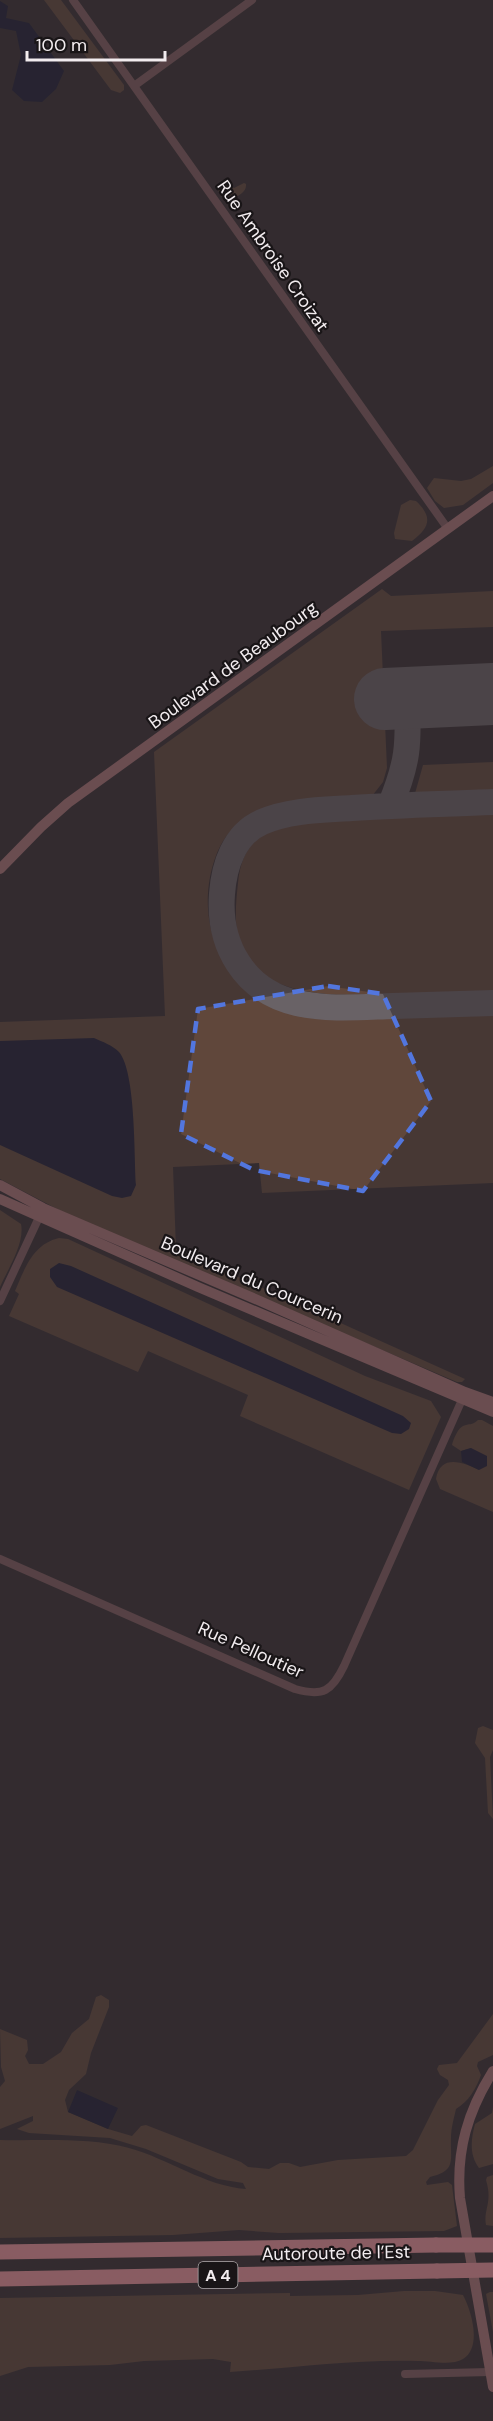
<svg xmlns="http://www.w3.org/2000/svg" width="493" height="2421" viewBox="0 0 493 2421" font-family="'DM Sans',sans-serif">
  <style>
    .green { fill: #60473b }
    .water { fill: #191a33 }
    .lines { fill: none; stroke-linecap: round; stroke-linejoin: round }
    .taxiway { stroke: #696266; stroke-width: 26 }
    .runway { stroke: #696266; stroke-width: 62 }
    .street { stroke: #815c5f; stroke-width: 8 }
    .secondary { stroke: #ae7579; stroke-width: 10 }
    .highway { stroke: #f198a0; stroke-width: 15 }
    .highway-bridge { stroke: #f198a0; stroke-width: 15 }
    .marked { fill: none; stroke: #5276de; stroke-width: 4.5; stroke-dasharray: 12 8; stroke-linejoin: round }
    .labels { text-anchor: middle; stroke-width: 4.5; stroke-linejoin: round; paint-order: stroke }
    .shield { fill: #191517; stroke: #b1acae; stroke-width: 1.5 }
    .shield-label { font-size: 16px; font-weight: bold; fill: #f2ecef }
    .street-label { font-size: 18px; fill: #f2ecef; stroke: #191517 }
  </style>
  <rect width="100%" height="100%" fill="#332c30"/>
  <path class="green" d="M44,0H61L124,85V90L120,93L111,90Z
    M244,183L246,184C247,192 238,196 232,199L221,196L218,190L221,185L224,184L234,188Z
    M493,466V483L463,505L444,508L435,501L427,488L434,478L461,481L471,479Z
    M410,500L416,501C433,517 430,527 412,541L395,539L394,533L401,505Z
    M382,589L391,596L493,591V627L381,631L387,768L383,782L372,796C330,798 280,796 244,820C223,833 215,854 210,877C198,942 235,997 298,1015C320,1022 348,1018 370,1017C411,1015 452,1013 493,1011V1183L262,1193L259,1163L173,1167L176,1249L465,1379L462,1382H457L80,1221L0,1179V1022L165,1016L154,752Z
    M493,762V793L414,797L423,765Z
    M493,812V994C455,994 417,994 378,994C355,995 328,996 305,991C286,987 266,981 252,966C232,944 235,910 238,883C242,839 267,829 305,819Z
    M0,1210L21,1224C25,1243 8,1269 0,1287Z
    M59,1238L68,1239L365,1376L431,1401L441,1417L409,1490L240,1416L248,1395L148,1351L138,1372L9,1316L19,1294L15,1291C25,1268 33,1244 59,1238Z
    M478,1420H482L493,1426V1512L440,1489L436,1479C440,1454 463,1462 479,1470L471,1448L461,1451L452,1445C453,1440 458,1428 463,1426C469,1423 472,1426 478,1420Z
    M483,1726L493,1730V1750L490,1757L493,1819L488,1813L485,1758L475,1743L478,1728Z
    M101,1995L109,2000V2007L91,2053L86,2074L69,2090L65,2100L68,2112L108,2129L132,2136L141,2126L146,2125L241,2162L248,2167L269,2169L280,2163H289L300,2167L338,2160L406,2156L413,2150L438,2100L449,2085L448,2080L440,2075L437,2069L439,2065L457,2063L493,2014V2055L478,2062L477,2066L481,2075C476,2089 469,2101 456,2109C454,2118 451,2128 451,2138C450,2160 457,2171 430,2177L426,2182L427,2185L448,2182L452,2185L457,2226L444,2231L279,2233L239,2230L173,2235L0,2238V2140C43,2141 87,2137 129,2148C169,2159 205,2186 246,2189L243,2183L218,2179L146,2149L110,2138L29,2133L17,2129L33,2121V2116L0,2129V2087L5,2081L1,2067L0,2029L27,2040L28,2050L25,2056L29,2064H43L61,2052L72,2033L89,2019L96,1997Z
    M493,2107V2164L479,2168C469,2155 471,2139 475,2124L492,2113Z
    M493,2175V2226L486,2225C483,2209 493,2203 486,2180L487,2177Z
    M404,2291H435L463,2295C472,2312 482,2347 463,2359C452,2366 431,2361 418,2361C356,2359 292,2368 230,2372L231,2362L213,2359L144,2361L110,2365L28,2367L0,2376V2298L290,2293V2296L358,2295Z
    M490,2292H493V2332L486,2294Z"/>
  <path class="water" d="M0,1L8,6L6,18L29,23L64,71L56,89L42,102L24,101L12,90L21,55L16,31L0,28Z
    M94,1038C103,1042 112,1045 119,1052C136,1072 134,1156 136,1185L131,1196L122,1198L112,1196L0,1145V1041Z
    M59,1263L71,1266L403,1416L411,1423L409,1429L401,1434L392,1433L57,1287L50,1277V1269Z
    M471,1448L487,1456V1466L479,1470L462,1462L461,1451Z
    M77,2090L118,2108L108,2129L68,2112Z"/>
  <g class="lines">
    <path class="taxiway" d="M493,802C446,804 399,805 352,808C322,810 290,810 262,822C234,834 224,866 222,894C218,945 244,991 297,1003C328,1010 361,1007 393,1006C426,1005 460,1004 493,1003
      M390,806C408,763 409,745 407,698"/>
    <path class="runway" d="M385,699L493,694"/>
    <path class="street" d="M73,0L448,529
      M134,86L252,0
      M0,1301L42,1211
      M0,1559L295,1689C323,1697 332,1691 344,1666L465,1393
      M405,2374L490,2372"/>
    <path class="secondary" d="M0,869L41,827L68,803L493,496
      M0,1185L43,1208L260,1301L465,1392L493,1402
      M0,1199L198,1287L493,1412
      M493,2071C468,2111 456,2150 460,2198L493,2387"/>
    <path class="highway" d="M0,2252L436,2245
      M0,2279L437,2271"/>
    <path class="highway-bridge" d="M436,2245H493
      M437,2271L493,2270"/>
  </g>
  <path d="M0 0H493V2421H0ZM328,986L383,994L431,1101L363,1191L254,1170L181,1134L198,1009Z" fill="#332c30" fill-opacity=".55" fill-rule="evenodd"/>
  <path class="marked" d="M328,986L383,994L431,1101L363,1191L254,1170L181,1134L198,1009Z"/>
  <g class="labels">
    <rect class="shield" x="198.5" y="2262" width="39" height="26" rx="4.5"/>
    <g class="shield-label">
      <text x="218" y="2281">A 4</text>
    </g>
    <g class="street-label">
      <text transform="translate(273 256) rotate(55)" y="6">Rue Ambroise Croizat</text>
      <text transform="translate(233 665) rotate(-36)" y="6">Boulevard de Beaubourg</text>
      <text transform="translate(252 1280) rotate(23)" y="6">Boulevard du Courcerin</text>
      <text transform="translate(251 1650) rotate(24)" y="6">Rue Pelloutier</text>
      <text transform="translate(336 2253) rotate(-1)" y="6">Autoroute de l’Est</text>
    </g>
  </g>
  <path d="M27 51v9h138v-9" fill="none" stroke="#f2ecef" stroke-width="3"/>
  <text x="36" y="51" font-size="18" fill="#f2ecef" stroke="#191517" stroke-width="4.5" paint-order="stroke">100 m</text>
</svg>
